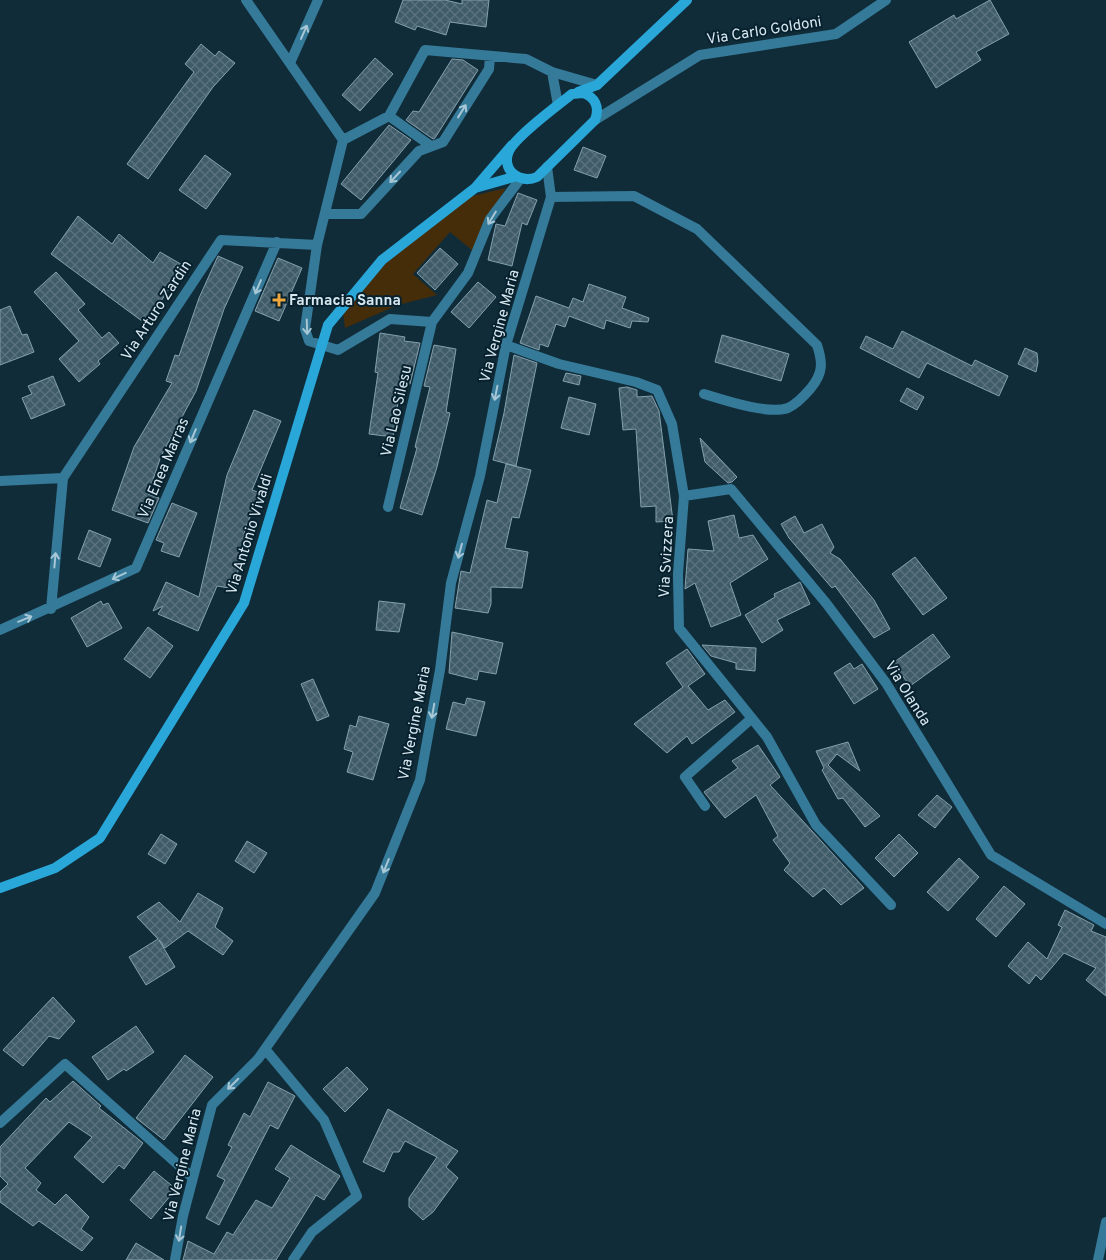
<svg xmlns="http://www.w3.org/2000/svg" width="1106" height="1260" viewBox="0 0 1106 1260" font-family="Overpass,sans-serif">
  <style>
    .green { fill: #452d0a }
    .building { fill: url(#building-cross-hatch); stroke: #82a0af }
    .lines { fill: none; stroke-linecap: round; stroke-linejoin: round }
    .street { stroke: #357a98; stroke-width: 10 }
    .secondary { stroke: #29a7d8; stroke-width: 10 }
    .oneway { stroke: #a7c7d6 }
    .poi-dot { fill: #eea73c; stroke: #07222e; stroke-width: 2 }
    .labels { text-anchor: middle; stroke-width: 4; stroke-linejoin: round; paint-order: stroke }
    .street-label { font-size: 15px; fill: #d8e8f0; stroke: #07222e }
    .poi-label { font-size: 15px; font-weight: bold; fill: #d8e8f0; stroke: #07222e; text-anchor: start }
  </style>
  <defs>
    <pattern id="building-cross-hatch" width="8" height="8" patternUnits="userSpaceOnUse" patternTransform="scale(1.25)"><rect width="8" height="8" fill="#405c69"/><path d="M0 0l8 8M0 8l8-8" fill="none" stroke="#5b737f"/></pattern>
  </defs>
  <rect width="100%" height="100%" fill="#112c39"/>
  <path class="green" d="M506,188L487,218L473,251L450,232L413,274L437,295L398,305L345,328L343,312L385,264L468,197Z"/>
  <path class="building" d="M403,0H445L462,4V0H489L486,27L450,22L446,35L417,26L415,30L395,22Z
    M990,0L1009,34L976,52L981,60L936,88L909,42L954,15L956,19Z
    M201,44L215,56L219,51L235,63L213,87L148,179L127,164L194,72L185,64Z
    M375,58L393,74L360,111L342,95Z
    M452,59L463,60L478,70L435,138L433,139L406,120L413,111L419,112Z
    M389,125L411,140L361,200L341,184Z
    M583,147L606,156L597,178L574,170Z
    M205,155L231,174L206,209L179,190Z
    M518,193L537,200L527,225L522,223L512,266L488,260L496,224L505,226Z
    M78,216L112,244L119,234L153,263L160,252L184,266L146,324L51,254Z
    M440,248L458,264L435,290L417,273Z
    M218,256L243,267L224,309L196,391L161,456L148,494L159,498L148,523L112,510L134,447L172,383L166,381L175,355L179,356L199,298Z
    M278,258L302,268L279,321L255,311Z
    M56,272L85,304L78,310L102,338L109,332L119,343L98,361L100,364L79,382L59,359L79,341L34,292Z
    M478,282L496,297L469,328L451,312Z
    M589,284L626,297L622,308L649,318L648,322L632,321L630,328L606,320L604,329L569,316L565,327L556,324L548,347L540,344L539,350L520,343L536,296L569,308L573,298L583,302Z
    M10,306L22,335L27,334L34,352L0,365V310Z
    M902,331L972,366L975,360L1008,376L999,396L927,363L919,378L860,348L866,336L893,349Z
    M380,333L405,337L404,341L420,343L410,384L401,382L393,437L369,434L378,373L375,372Z
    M722,335L789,354L781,381L715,362Z
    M434,345L456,349L446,412L450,413L437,467L422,515L400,508L417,448L415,447L430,387L424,386Z
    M1025,348L1037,353L1038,362L1036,372L1018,364Z
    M514,355L537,363L516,466L493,460L504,413Z
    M566,373L581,376L579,385L563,381Z
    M53,376L65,405L31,419L22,398L32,394L28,386Z
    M627,387L637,390V397L652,396L659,411L673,521L656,522V506L641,507L636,429L623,430L619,388Z
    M907,388L924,397L917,410L900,401Z
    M569,397L596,404L589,435L561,428Z
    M254,410L281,421L252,490L260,493L245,529L235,589L217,586L198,631L158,614L163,606L153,611L166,582L199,597L227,475Z
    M700,438L737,477L732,482L728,483L705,462Z
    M506,464L531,470L519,518L512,517L505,548L528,552L522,588L491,587V604L488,613L455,608L461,571L470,573L487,500L497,503Z
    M172,503L197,513L179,557L161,551L164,543L156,540Z
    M734,515L739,538L753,535L768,559L730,583L741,615L711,627L695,583L685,589L688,549L714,551L708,521Z
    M795,516L804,533L822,524L834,547L830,553L840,559L874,600L890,629L874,638L835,586L832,588L789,538L781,524Z
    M89,530L111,539L100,567L78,559Z
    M915,557L947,598L923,615L892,574Z
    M800,582L810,604L777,620L783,630L762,643L745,615L775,597L774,594Z
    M101,601L103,605L108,603L122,628L87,647L71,618Z
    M379,601L405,604L399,632L376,630Z
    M148,627L173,646L150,678L124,659Z
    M452,632L503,643L496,674L479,671L477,680L449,673Z
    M933,634L950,657L910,686L893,663Z
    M702,645L756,648L755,671L736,669V663L711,656Z
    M687,649L705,674L688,686L708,710L725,700L735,712L692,744L687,736L667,753L634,724L683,687L666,663Z
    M850,663L854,669L862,664L878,689L854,704L834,673Z
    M313,679L329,716L317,721L301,684Z
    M467,698L485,702L476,736L446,729L453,702L465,705Z
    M359,716L389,724L373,780L347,772L353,752L344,749L350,725L356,727Z
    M848,742L860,771L837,754L828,765L880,816L865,827L843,798L838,799L822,770L824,768L816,751Z
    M758,745L780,777L770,785L864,888L841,905L824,888L813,897L784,870L790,863L773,840L778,836L756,795L725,818L704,792L738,768L732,761Z
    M937,795L952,807L935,828L918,815Z
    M161,834L177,844L165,864L148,854Z
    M899,834L918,853L894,877L875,858Z
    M247,841L267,853L254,873L235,861Z
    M959,858L979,877L948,911L927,892Z
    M1004,886L1025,904L996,937L976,919Z
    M198,893L223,908L215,927L233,941L223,955L188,931L165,948L159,940L175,967L146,985L129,957L158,939L137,917L159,902L180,922Z
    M1065,910L1094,925L1091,931L1106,937V996L1086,980L1096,968L1064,953L1041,980L1036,975L1029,984L1008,966L1028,942L1047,959L1062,927L1058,925Z
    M53,997L75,1021L59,1039L49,1036L23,1066L3,1050Z
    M136,1026L154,1052L126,1071L124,1069L108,1080L92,1057Z
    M185,1055L213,1077L164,1140L136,1118Z
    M347,1067L368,1089L345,1112L323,1089Z
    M73,1081L101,1106L99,1108L143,1143L124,1169L119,1165L103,1183L74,1157L92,1137L69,1122L25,1168L41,1183L36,1190L55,1205L66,1194L89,1217L81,1229L93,1238L82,1251L39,1221L33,1226L0,1202V1192L8,1184L0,1176V1147L46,1098L50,1102Z
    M268,1082L295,1096L278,1129L270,1125L219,1225L206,1218L225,1180L217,1176L232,1147L228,1145L244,1113L250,1117Z
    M388,1109L458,1151L446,1167L458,1178L433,1212L423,1220L409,1207V1198L437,1157L405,1141L399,1152H393L384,1172L363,1162Z
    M291,1145L340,1176L324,1200L316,1195L276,1260H183L188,1241L214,1254L227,1232L233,1235L256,1200L272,1208L290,1178L275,1169Z
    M154,1171L176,1189L151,1219L130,1200Z
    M136,1243L164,1260H126Z"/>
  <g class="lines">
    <path class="street" d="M246,0L343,140L317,245L305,329L309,341L338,350L390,319L432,322L388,507
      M290,63L318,0
      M552,72L558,105
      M389,116L431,146
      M595,120L700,55L836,34L886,0
      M343,140L389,116L425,50L526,59L552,72L597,85
      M551,197L634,196L697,229L817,345C823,363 823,373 811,388C805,395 797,404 788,408C768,415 724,400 704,394
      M325,214H361L419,151L443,142L489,69L490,56
      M432,322L468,273L490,219L521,178
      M506,345L559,364L636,382L657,390L672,424L684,496L678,574L679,628L767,737L816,825L891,905
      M63,478L221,240L317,245
      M0,481L63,478L51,609
      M684,496L731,489L826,603L886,683L991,855L1106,924
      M0,630L136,568L277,242
      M705,806L685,777L751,719
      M265,1049L324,1120L357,1196L312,1232L293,1260
      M0,1123L65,1064L193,1178
      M175,1260L183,1216L212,1105L258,1059L375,893L420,780L440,670L451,583L480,476L506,345L551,197L547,167
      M1098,1260L1106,1222"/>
    <path class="secondary" d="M578,92L597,85L687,0
      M583,93C595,97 600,107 595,120L537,177C530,180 522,180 515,175C507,170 505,160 509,151C515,137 558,105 572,94Z
      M475,188L517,176
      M0,888L55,868L100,838L244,603L328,325L382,260L475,188L512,145"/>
  </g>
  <defs><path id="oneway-shaft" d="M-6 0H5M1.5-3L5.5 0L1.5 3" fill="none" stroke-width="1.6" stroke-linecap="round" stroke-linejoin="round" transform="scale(1.25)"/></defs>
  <g class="oneway">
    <use href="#oneway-shaft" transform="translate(304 32) rotate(-66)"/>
    <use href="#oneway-shaft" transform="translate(462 111) rotate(-58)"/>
    <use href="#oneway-shaft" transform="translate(395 177) rotate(133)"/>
    <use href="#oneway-shaft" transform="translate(492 218) rotate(121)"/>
    <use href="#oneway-shaft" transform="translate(258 287) rotate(113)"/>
    <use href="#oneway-shaft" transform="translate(307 327) rotate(88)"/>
    <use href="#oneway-shaft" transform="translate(496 393) rotate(101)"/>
    <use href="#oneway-shaft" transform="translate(193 436) rotate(113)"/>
    <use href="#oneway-shaft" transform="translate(460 551) rotate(105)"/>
    <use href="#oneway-shaft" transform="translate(55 560) rotate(-85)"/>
    <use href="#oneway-shaft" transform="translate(119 576) rotate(155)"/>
    <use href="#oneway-shaft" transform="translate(25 619) rotate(-22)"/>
    <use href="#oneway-shaft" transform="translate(433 711) rotate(100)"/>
    <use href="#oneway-shaft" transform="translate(386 866) rotate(112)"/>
    <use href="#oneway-shaft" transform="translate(233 1084) rotate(135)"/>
    <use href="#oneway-shaft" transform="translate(180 1234) rotate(99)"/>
  </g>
  <path class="poi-dot" d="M276.5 292.5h5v5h5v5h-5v5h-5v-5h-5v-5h5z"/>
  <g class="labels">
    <g class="street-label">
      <text transform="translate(764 30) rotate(-9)" y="5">Via Carlo Goldoni</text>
      <text transform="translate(156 310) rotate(-57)" y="5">Via Arturo Zardin</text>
      <text transform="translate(499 326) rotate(-75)" y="5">Via Vergine Maria</text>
      <text transform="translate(396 411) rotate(-77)" y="5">Via Lao Silesu</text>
      <text transform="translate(163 468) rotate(-67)" y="5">Via Enea Marras</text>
      <text transform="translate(249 534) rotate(-73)" y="5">Via Antonio Vivaldi</text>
      <text transform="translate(666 557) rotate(-87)" y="5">Via Svizzera</text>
      <text transform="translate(908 693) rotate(58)" y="5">Via Olanda</text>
      <text transform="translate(414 723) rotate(-79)" y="5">Via Vergine Maria</text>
      <text transform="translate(182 1165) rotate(-76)" y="5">Via Vergine Maria</text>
    </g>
    <g class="poi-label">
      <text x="289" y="305">Farmacia Sanna</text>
    </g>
  </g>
</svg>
